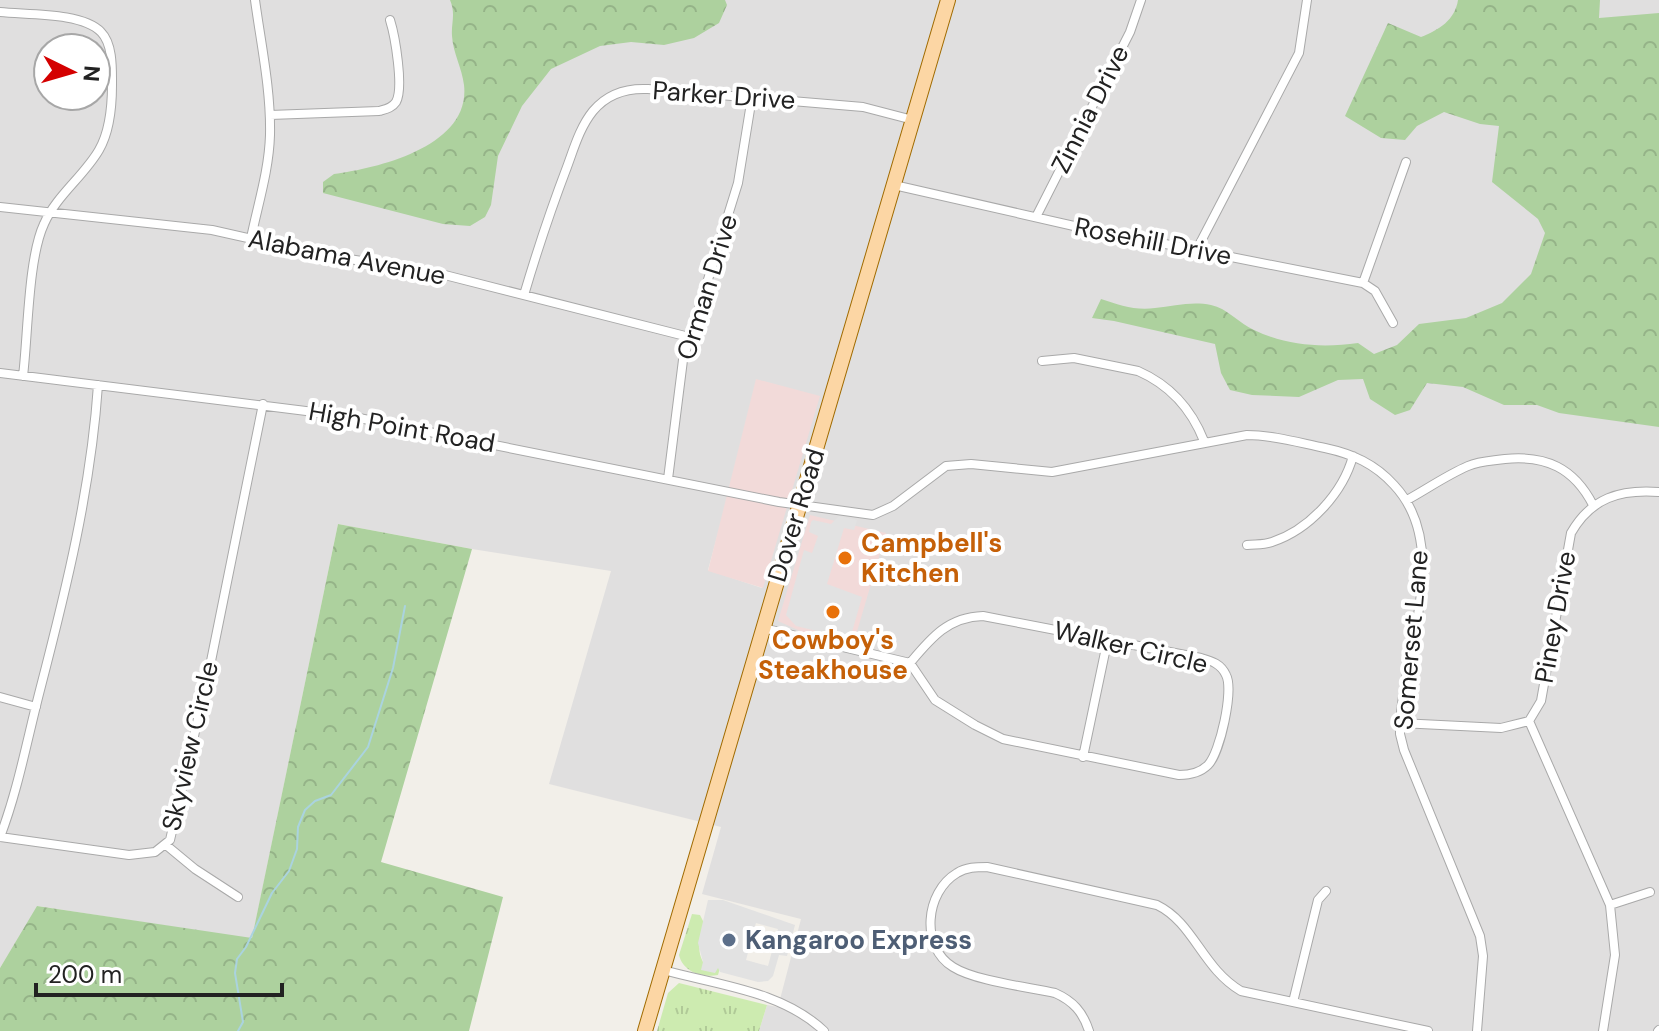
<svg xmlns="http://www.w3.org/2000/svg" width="1659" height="1031" viewBox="0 0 1659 1031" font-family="'DM Sans',sans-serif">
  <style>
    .residential { fill: #e0dfdf; fill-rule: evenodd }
    .commercial { fill: #f2dad9 }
    .grass { fill: url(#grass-tufts) }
    .forest { fill: url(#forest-crowns) }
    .parking { fill: #e2e2e2; fill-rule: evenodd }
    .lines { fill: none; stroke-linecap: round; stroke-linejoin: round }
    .stream { stroke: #aad3df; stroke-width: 2 }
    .minor-casing { stroke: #a9a9a9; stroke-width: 10 }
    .primary-casing { stroke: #a06b00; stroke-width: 16 }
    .minor { stroke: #fff; stroke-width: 8 }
    .primary { stroke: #fcd6a4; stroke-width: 14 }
    .food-dot { fill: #e8710a; stroke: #fff; stroke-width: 3 }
    .service-dot { fill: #5c6f8a; stroke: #fff; stroke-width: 3 }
    .labels { text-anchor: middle; stroke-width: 8; stroke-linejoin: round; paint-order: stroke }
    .street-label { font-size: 26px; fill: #222; stroke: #fff }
    .food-label { font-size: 26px; font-weight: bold; fill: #c56008; stroke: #fff; text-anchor: start }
    .service-label { font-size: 26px; font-weight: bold; fill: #4e5e75; stroke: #fff; text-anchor: start }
  </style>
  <defs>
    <pattern id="grass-tufts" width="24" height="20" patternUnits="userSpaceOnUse" patternTransform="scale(2)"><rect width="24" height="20" fill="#cdebb0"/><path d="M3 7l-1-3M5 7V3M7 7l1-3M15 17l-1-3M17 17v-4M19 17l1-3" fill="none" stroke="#b0c997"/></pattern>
    <pattern id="forest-crowns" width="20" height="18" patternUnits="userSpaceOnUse" patternTransform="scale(2)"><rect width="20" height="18" fill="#add19e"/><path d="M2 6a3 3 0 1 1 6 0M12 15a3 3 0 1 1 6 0" fill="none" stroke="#95b388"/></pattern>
  </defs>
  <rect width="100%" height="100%" fill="#f2efe9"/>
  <path class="residential" d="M0,0H1659V1031H759L767,1005L778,1007L801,919L702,894L721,827L549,784L611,571L472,549L338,524L252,939L38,906L0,968ZM48,48H96V96H48ZM732,482L762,588L708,570Z"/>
  <path class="commercial" d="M756,379L820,396L763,588L708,571Z
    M810,515L886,533L853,645L809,635L778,621Z"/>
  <path class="grass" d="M692,914L700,915L704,923C700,938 696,948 703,962L720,968L718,975C702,978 683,972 679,955Z
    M679,983L767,1005L759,1031H657L668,993Z"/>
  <path class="forest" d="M450,0H725L727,5L719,23L694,38L664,45L631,42L600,46L551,69L522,106L498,156L491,205L485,217L470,226L443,224L323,193V182L334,174C379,168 471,146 464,85C462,68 453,53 452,36C451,23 456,14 450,0Z
    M1458,0H1600L1599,18L1659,13V427L1559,413L1537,405H1504L1463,387L1427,383L1410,410L1395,415L1370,399L1363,379L1338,380L1299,397L1252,395L1230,390L1221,373L1215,344L1114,321L1092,318L1101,299C1119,305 1136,311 1155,308C1174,306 1192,301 1211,305C1227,308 1240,324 1254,330C1287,346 1323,348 1358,343L1374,354L1397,345L1419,324L1466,318L1502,303L1531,274L1545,233L1538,219L1492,182L1499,126L1480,124L1444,112L1417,126L1405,140L1381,138L1345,116L1388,23L1421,37C1439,30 1455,20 1458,0Z
    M338,524L472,549L381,862L503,897L469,1031H0V968L37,906L252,938Z"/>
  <path class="parking" d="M839,516L857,520L854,530L844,528L827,584L862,597L850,639L796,626L786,615L804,550L812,553L818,536L809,532L811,522L813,520L831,524Z
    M708,900H723L795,925L787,956L779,955L773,976L768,981L758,982L720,972L718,968L715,973L701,970L703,962L698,943ZM756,923L778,929L768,966L746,960Z"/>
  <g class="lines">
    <path class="stream" d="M238,1031L243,1022L235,973L237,959L246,947L272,893L289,871L297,849L298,827L305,810L315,801L331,795L368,747L393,668L405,606"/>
    <defs>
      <path id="minor" d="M0,12C26,15 82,12 101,32C113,44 112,69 112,85C112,106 110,131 99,150C84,176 56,196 44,224C28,258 28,336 23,376
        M270,115L379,111C386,109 392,108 396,102C404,88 395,36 390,20
        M894,185L1074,226L1363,283L1375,291L1393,323
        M0,207L212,230L318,254L437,273L689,337
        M1036,217L1130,32L1141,0
        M251,238C258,204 269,170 270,135C271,90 261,44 255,0
        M1197,249L1299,53L1307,0
        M1363,283L1406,162
        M524,295C537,251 551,209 567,167C574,148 580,127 593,111C607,94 627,88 648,89L863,107L913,120
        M1042,361L1074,358L1138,371C1170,385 1191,408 1204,441
        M0,373L354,417L779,502L873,515L893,506L946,466L971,464L1052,472L1247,435C1273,435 1300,443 1325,448C1353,454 1375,464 1394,485C1455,550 1399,657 1400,734L1404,750L1480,936L1483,956L1477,1031
        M668,479L683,360L738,183L752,97
        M1407,500C1427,489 1447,475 1468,466C1480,461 1492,461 1505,459C1546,455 1574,468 1593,505
        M1247,545C1255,544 1264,545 1272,542C1309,530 1343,493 1353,456
        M763,628L910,663L935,700L975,725L1003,739L1179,775C1189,775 1200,773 1208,765C1220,753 1234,690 1226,675C1221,664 1212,661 1201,658L983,616C948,617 931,638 910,663
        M0,697L36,707
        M1529,721L1610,905L1615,955L1603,1031
        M1400,723L1501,728L1529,721L1541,701L1571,533C1591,498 1620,489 1659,492
        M1083,757L1108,638
        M0,837L129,855L155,852L170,840L209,671L263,404
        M0,837C18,790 27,740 40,690C66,590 91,489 98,385
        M166,845L195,869L238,897
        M1610,905L1650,892
        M663,970C718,985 782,991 824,1031
        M1293,1002L1318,900L1326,891
        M1089,1031C1083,1012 1073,1001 1055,993C1028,987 975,981 953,967C920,947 925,892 957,873C966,867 977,867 987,867L1157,905C1194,923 1202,968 1241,991L1428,1031
        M1658,1031L1659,1030"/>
      <path id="primary" d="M645,1031L948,0"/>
    </defs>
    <use href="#minor" class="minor-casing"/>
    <use href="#primary" class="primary-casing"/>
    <use href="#minor" class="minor"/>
    <use href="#primary" class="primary"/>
  </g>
  <g class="food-dot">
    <circle cx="845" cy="558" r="8"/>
    <circle cx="833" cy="612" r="8"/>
  </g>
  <circle class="service-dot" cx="729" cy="940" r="8"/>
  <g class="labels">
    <g class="street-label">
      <text transform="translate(724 95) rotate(4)" y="9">Parker Drive</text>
      <text transform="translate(1090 109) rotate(-63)" y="9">Zinnia Drive</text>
      <text transform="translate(1153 241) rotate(11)" y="9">Rosehill Drive</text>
      <text transform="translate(347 257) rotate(11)" y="9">Alabama Avenue</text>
      <text transform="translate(707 287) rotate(-73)" y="9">Orman Drive</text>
      <text transform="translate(402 427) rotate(10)" y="9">High Point Road</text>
      <text transform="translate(796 515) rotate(-73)" y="9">Dover Road</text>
      <text transform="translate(1555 617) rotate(-80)" y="9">Piney Drive</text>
      <text transform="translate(1411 640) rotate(-85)" y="9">Somerset Lane</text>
      <text transform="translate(1131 647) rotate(13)" y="9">Walker Circle</text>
      <text transform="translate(190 746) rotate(-77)" y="9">Skyview Circle</text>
    </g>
    <g class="food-label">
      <text x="861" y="552">Campbell's<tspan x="861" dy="30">Kitchen</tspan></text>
      <text x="833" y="649" text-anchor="middle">Cowboy's<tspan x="833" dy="30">Steakhouse</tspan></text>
    </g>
    <g class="service-label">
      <text x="745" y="949">Kangaroo Express</text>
    </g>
  </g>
  <g transform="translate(72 72) rotate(95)"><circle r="38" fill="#ffffff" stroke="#a7a7a7" stroke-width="2"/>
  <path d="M0-6L14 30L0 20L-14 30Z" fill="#d40000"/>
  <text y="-12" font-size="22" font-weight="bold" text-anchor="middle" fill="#222222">N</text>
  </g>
  <path d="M36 983v12h246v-12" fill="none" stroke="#222222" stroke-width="4"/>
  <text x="48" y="983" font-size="24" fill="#222222" stroke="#ffffff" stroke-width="6" paint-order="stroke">200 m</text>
</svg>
